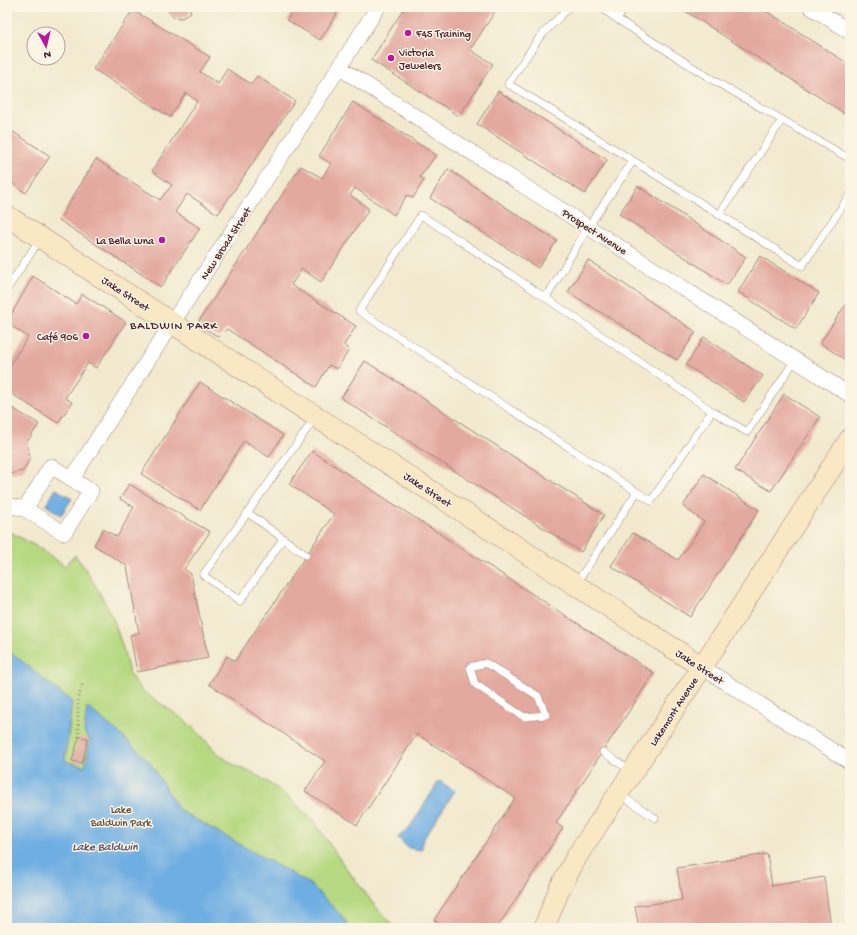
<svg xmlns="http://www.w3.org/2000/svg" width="857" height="935" viewBox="0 0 857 935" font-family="'Gochi Hand',sans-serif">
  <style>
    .green { fill: #b6d981; stroke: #807c56 }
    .water { fill: #6eaee2; stroke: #5c6686 }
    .building { fill: #e3a89f }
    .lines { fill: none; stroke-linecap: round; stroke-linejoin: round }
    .lane-casing { stroke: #9e847d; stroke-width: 8 }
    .street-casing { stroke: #9e847d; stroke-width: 16 }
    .secondary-casing { stroke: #9e847d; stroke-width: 22 }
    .path { stroke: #9e847d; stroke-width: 2.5; stroke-dasharray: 1 3; stroke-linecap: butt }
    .lane { stroke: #fff; stroke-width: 7 }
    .street { stroke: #fff; stroke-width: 15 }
    .secondary { stroke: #fae7c3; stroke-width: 21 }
    .poi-dot { fill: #b5179e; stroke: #fcf5e5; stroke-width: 1.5 }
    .labels { text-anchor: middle; stroke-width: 3; stroke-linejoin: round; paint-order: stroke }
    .poi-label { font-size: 11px; fill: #4a1f2b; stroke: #fcf5e5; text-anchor: start }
    .street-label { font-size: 11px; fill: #4a1f2b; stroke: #fcf5e5 }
    .park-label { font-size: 11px; fill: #654e40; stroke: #fcf5e5 }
    .neighbourhood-label { font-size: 12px; letter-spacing: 1px; fill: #4a1f2b; stroke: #fcf5e5 }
    .water-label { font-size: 12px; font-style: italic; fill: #57516b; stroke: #fcf5e5 }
  </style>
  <rect width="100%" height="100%" fill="#fcf5e5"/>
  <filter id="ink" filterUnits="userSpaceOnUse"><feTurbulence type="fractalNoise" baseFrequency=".025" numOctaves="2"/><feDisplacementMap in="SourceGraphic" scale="8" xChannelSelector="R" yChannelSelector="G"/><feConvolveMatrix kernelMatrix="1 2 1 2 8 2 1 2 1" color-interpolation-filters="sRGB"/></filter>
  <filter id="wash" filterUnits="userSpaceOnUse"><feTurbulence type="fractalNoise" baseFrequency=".012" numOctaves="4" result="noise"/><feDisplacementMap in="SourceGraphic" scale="16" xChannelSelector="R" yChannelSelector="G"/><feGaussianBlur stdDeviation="0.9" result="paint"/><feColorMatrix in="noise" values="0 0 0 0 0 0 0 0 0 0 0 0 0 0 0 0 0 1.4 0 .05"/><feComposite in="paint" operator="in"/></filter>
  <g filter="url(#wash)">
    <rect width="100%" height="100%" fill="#f1eacf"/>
    <path class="green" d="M7,530L39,548L65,566L75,555L88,573L102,597L114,621L123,648L129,674L142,691L183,719L199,733L217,753L234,765L258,776L281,791L314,821L343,864L375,906L395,928H7Z"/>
    <path class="water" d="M56,489L72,499L61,515L46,505Z
      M7,649L72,702L65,761L85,766L90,740L84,732L87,707L118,732L149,761L179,810L310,884L340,914L350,928H7Z
      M439,781L455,791L422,841V850C407,849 407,848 398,837L408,830Z"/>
    <g id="blocks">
      <path class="building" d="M167,7H191L190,13L182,18L173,17L167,9Z
        M286,7H341L320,40L287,20L292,11Z
        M405,7H498L470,50L493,64L459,116L371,60Z
        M679,7H760L850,65V117Z
        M133,10L210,57L200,72L218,84L227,69L251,84L257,76L295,101L218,214L187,194L175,212L200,228L161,287L59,220L96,159L160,200L172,185L152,171L197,101L186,93L170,117L93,69Z
        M498,91L607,160L585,194L477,124Z
        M353,102L436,155L420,177L424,180L413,198L407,195L394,215L355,188L350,195L369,209L321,282L302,269L291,285L356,326L344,345L349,350L337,369L329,365L316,387L227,329L219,337L197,324L301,166L322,178L331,164L319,156Z
        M7,128L50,156L26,193L7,180Z
        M448,169L557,241L538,268L430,198Z
        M638,186L746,257L727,285L619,214Z
        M760,256L819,293L796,329L738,292Z
        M588,260L696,332L677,360L568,292Z
        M33,276L76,304L82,294L126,322L96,368L88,363L65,398L72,402L58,423L7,391V369L28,337L7,323V322Z
        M850,298V363L820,343Z
        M704,337L763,376L744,402L686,365Z
        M365,361L604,515L581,552L341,398Z
        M200,382L283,435L269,457L244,441L200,510L141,474Z
        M784,394L820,417L771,491L735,470Z
        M7,405L39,424L27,442L30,458L23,471L9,474L7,473Z
        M312,451L654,673L556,823L563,828L497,928H436L439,924L434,920L515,798L417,734L357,825L305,791L325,761L209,684L227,656L235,661L334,514L289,484Z
        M704,474L759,510L690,617L611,566L633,533L678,560L704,522L683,506Z
        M129,484L210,532L184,569L191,574L208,658L137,672L130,635L139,633L127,566L94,545L103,529L117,537L134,507L120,499Z
        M79,737L88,738L82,763L72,761Z
        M767,854L772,886L824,877L831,928H639L635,906L682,900L677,868Z"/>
    </g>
  </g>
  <g filter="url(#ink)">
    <use href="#blocks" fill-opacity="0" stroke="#9e847d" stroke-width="1"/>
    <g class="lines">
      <defs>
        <path id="lane" d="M569,7L539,38L508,84L558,114L802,266L850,195
          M600,7L617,19L713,80L850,159
          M617,19L626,7
          M719,215L782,120
          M7,289L40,239
          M546,298L712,411L651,501L359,311L421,215L546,298L588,227L633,161
          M712,411L747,432L795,360
          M248,513L306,555
          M283,539L240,601L203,575L315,418
          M576,584L637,492
          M486,663L538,696L546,715L524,717L475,684L470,667Z
          M603,752L631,771
          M619,794L655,818"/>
        <path id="street" d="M811,7L850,32
          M340,68L850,395
          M72,479C172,320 277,165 378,7
          M7,505L25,509L64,533L91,491L51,466L25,509
          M702,667L850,762"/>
        <path id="secondary" d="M7,216L702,667
          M545,928L546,923L559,890L577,856L702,667L850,439"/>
      </defs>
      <use href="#lane" class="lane-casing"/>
      <use href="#street" class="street-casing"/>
      <use href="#secondary" class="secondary-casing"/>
      <path class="path" d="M79,737L78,721V699L83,682"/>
      <use href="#lane" class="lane"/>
      <use href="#street" class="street"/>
      <use href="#secondary" class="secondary"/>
    </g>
  </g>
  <g class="poi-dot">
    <circle cx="408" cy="33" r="4"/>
    <circle cx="391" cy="58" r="4"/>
    <circle cx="162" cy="240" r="4"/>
    <circle cx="86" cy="336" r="4"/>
  </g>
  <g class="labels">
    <g class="poi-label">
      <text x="416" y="37">F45 Training</text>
      <text x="399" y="56">Victoria<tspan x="399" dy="13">Jewelers</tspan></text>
      <text x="154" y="244" text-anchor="end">La Bella Luna</text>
      <text x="78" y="340" text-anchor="end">Café 906</text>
    </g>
    <g class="street-label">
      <text transform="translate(595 231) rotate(33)" y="4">Prospect Avenue</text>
      <text transform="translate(225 243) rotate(-57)" y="4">New Broad Street</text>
      <text transform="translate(126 293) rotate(33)" y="4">Jake Street</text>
      <text transform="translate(428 489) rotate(33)" y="4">Jake Street</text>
      <text transform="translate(700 666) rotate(33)" y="4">Jake Street</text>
      <text transform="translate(673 711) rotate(-57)" y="4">Lakemont Avenue</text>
    </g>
    <g class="park-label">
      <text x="121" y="813">Lake<tspan x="121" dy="13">Baldwin Park</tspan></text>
    </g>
    <g class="neighbourhood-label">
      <text x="174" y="329">BALDWIN PARK</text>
    </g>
    <g class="water-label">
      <text x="105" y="850">Lake Baldwin</text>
    </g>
  </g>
  <rect width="857" height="935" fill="none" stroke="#fcf5e5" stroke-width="24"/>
  <g transform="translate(46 46) rotate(172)"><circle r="19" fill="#fcf5e5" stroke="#b59f9b"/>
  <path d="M0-3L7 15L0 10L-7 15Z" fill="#b5179e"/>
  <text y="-6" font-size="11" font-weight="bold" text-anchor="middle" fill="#4a1f2b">N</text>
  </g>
</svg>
